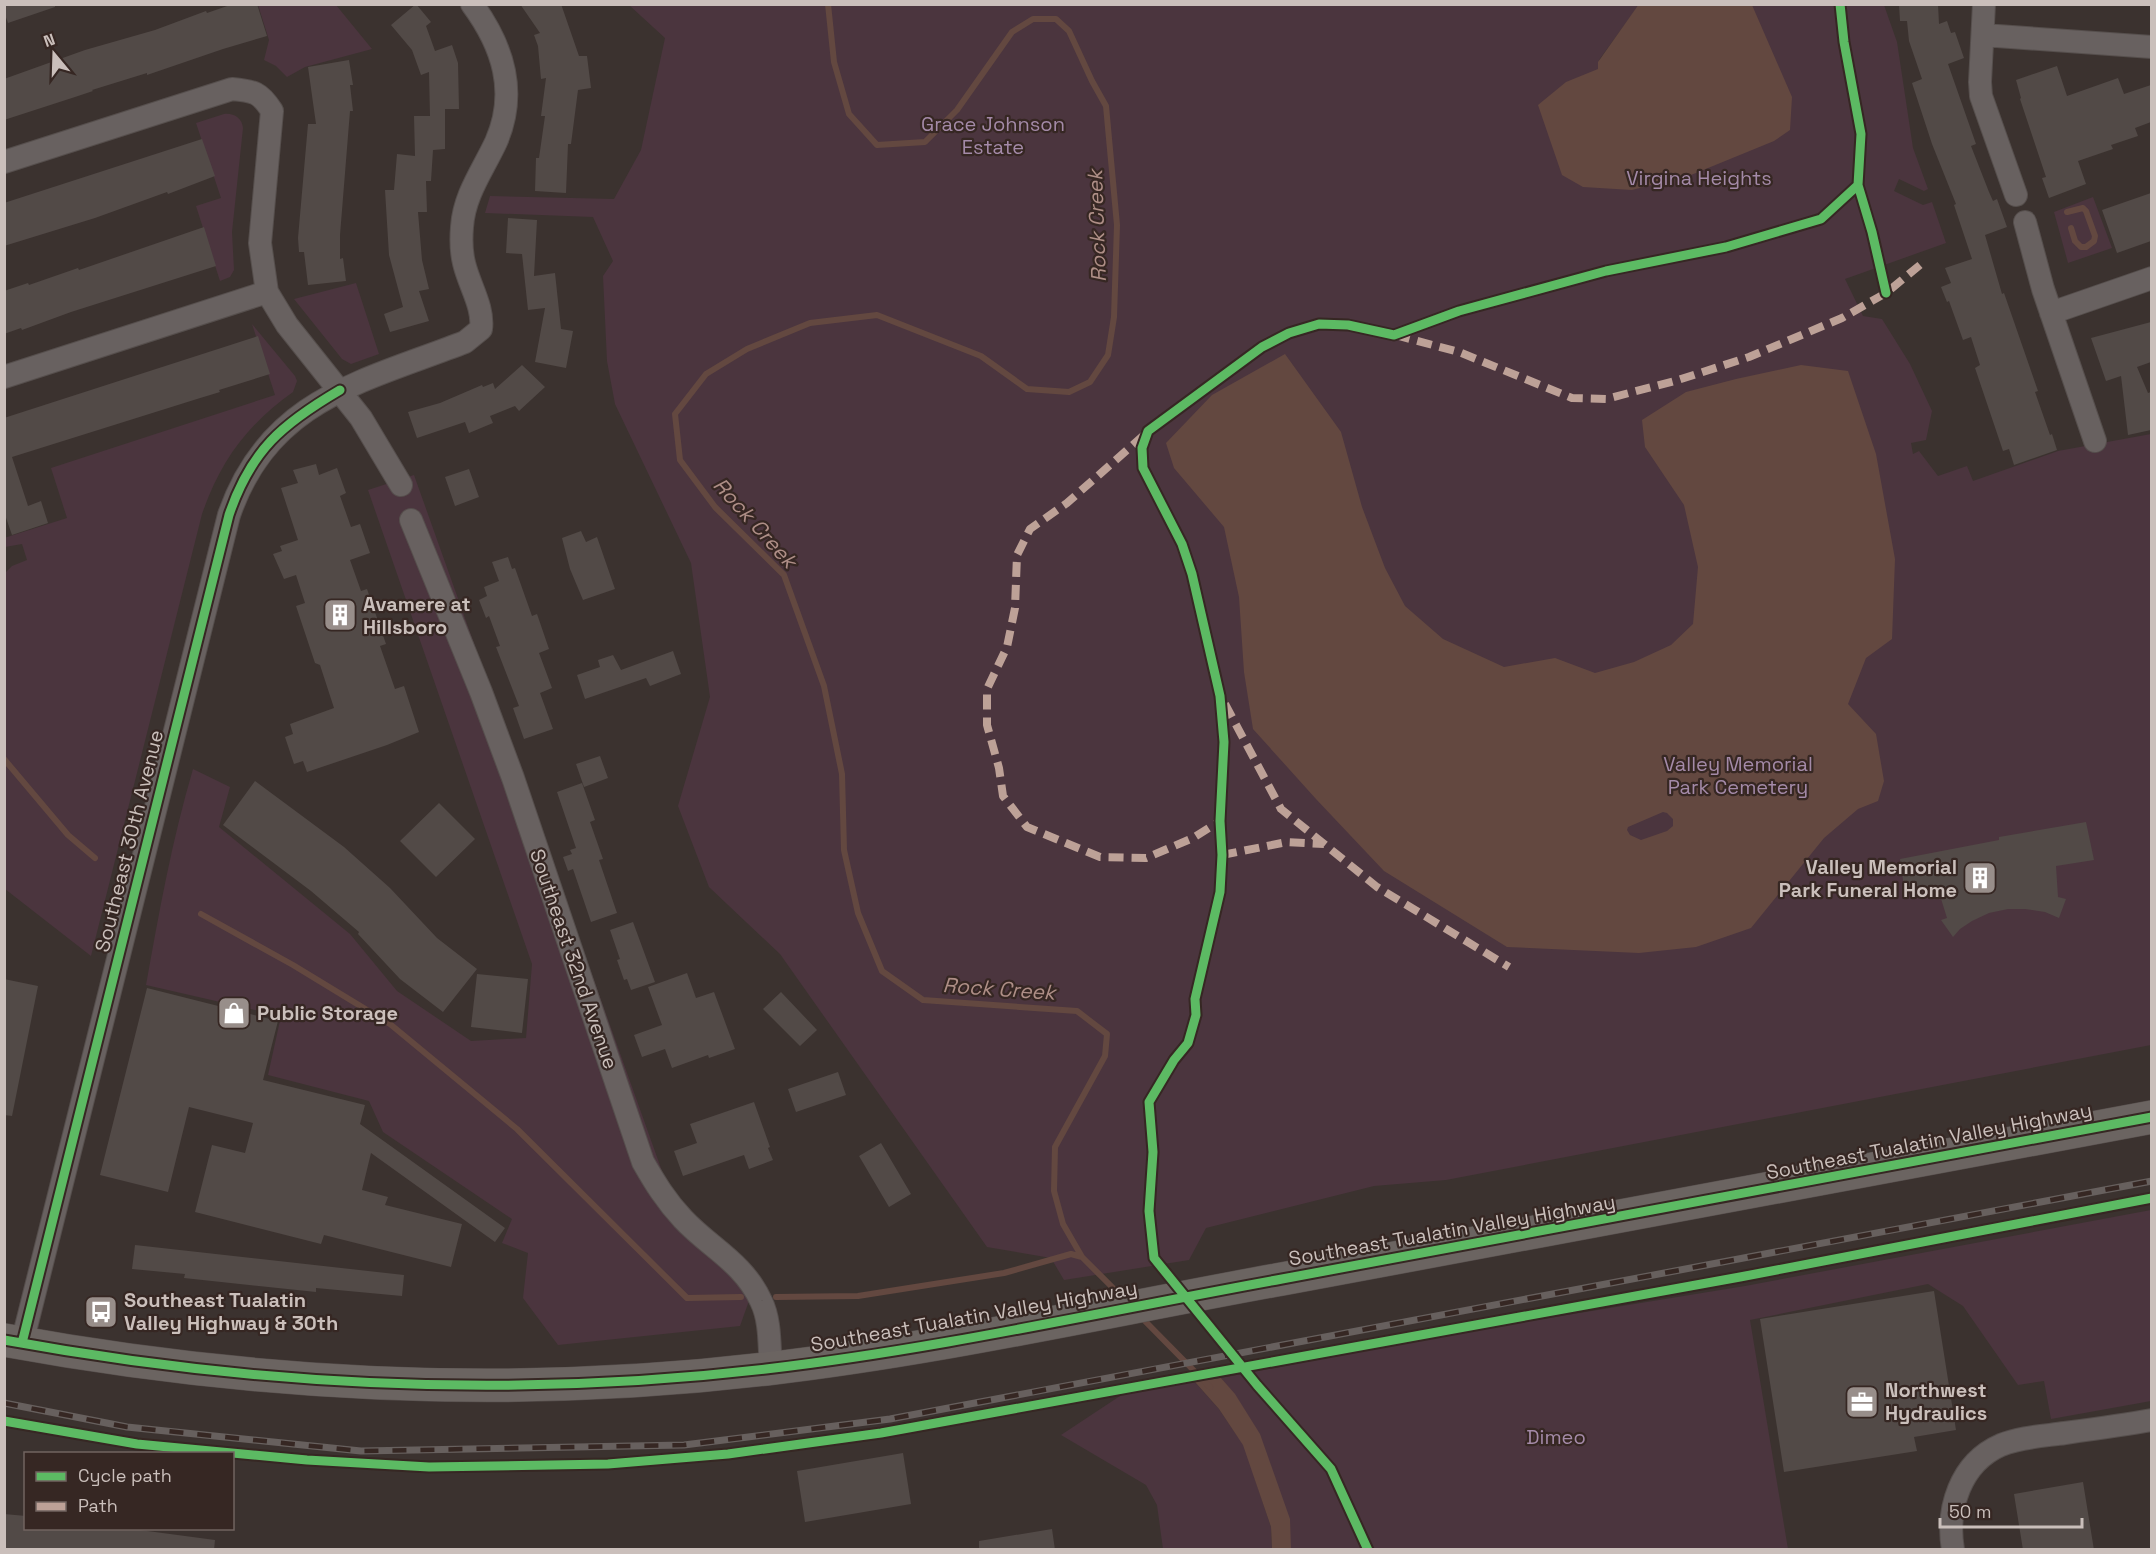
<svg xmlns="http://www.w3.org/2000/svg" width="2156" height="1554" viewBox="0 0 2156 1554" font-family="'Space Grotesk',sans-serif">
  <style>
    .green { fill: #4b353e }
    .water { fill: #634840; fill-rule: evenodd }
    .lines { fill: none; stroke-linecap: round; stroke-linejoin: round }
    .stream { stroke: #634840; stroke-width: 6 }
    .building { fill: #524a47 }
    .minor-casing { stroke: #564f4d; stroke-width: 24 }
    .primary-casing { stroke: #574f4d; stroke-width: 34 }
    .minor { stroke: #686160; stroke-width: 22 }
    .primary { stroke: #6b6461; stroke-width: 33 }
    .rail-casing { stroke: #67605e; stroke-width: 7 }
    .rail { stroke: #362723; stroke-width: 4.5; stroke-dasharray: 14; stroke-linecap: butt }
    .quiet { stroke: #bda197; stroke-width: 8; stroke-dasharray: 15 8; stroke-linecap: butt }
    .cycleway-casing { stroke: #362723; stroke-width: 13 }
    .cycleway { stroke: #5cba63; stroke-width: 9 }
    .labels { text-anchor: middle; stroke-width: 4.5; stroke-linejoin: round; paint-order: stroke }
    .park-label { font-size: 20px; fill: #a48aa8; stroke: #362723 }
    .poi-label { font-size: 20px; font-weight: bold; fill: #cabfbb; stroke: #362723; text-anchor: start }
    .street-label { font-size: 20px; fill: #cabfbb; stroke: #362723 }
    .water-label { font-size: 21px; font-style: italic; fill: #ae8e86; stroke: #362723 }
  </style>
  <rect width="100%" height="100%" fill="#3b322f"/>
  <path class="green" d="M258,5H336L372,49L305,67L287,77L276,66L264,60L269,40Z
    M629,5H1639L1599,60L1752,8V5H1884L1897,42L1913,148L1928,189L1924,191L1899,179L1894,191L1923,205L1932,202L1946,243L1845,279L1863,316L1882,319L1910,364L1932,411L1926,440L1911,443L1913,454L1919,451L1938,476L1967,466L1973,481L2058,451L2151,434V1045L1446,1180L1374,1186L1206,1228L1189,1260L1064,1280L1051,1258L987,1247L780,954L709,887L678,806L710,697L691,563L615,404L607,361L603,276L613,261L593,217L485,213L490,196L614,199L641,150L665,38Z
    M224,114C234,113 242,118 243,128L232,232L234,270L230,277L220,281L196,206L221,198L196,123Z
    M2093,197L2112,248L2068,263L2054,212Z
    M356,283L379,354L351,364L342,359L294,299Z
    M252,324L295,376L297,381L293,392C247,425 221,460 202,514L91,956L5,889V573L12,566L27,560L22,544L5,547L4,538L67,518L51,468L275,395Z
    M414,475L673,1202L755,1284L740,1326L558,1345L523,1298L528,1253L502,1243L512,1219L383,1132L369,1101L268,1075L281,1016L146,985C159,912 172,840 193,769L230,787L219,827L350,934L397,991L471,1041L526,1038L532,964L368,490Z
    M2151,1210V1401L2051,1419L2044,1381L2018,1385L1963,1306L1928,1284L1750,1320L1788,1549H1283L1254,1476L1271,1527L1272,1549H1163L1157,1505L1146,1485L1061,1435L1126,1392L1195,1382L1219,1409L1238,1437L1239,1401L1221,1378L1469,1331L1745,1286Z"/>
  <path class="water" d="M1639,4L1752,5L1792,97L1790,130L1774,141L1691,175L1632,190L1583,187L1562,175L1538,105L1566,82L1598,69V62Z
    M1285,354L1341,432L1362,507L1385,568L1405,606L1443,639L1504,667L1555,658L1595,673L1634,662L1671,645L1693,624L1698,567L1684,505L1645,447L1642,420L1686,392L1736,379L1801,365L1848,371L1876,454L1895,559L1892,639L1866,658L1848,704L1876,734L1884,781L1878,801L1858,809L1824,838L1751,928L1696,947L1639,953L1507,947L1384,871L1316,799L1253,729L1244,672L1239,597L1224,527L1174,468L1166,443L1212,395ZM1663,812L1667,813L1673,819V826L1667,831L1641,840L1630,835L1627,830L1628,827Z
    M1221,1378L1235,1394L1260,1434L1290,1519L1291,1549H1272L1271,1527L1243,1445L1219,1409L1195,1382Z"/>
  <g class="lines">
    <path class="stream" d="M828,4L834,62L849,114L877,145L925,142L957,110L1012,32L1033,19H1056L1069,31L1092,81L1106,106L1117,225L1114,317L1108,355L1090,382L1069,392L1027,389L981,356L877,315L810,323L747,349L706,374L675,414L680,460L715,507L784,575L824,686L842,774L844,850L858,913L882,971L923,1000L1077,1011L1107,1034L1105,1056L1055,1147L1054,1191L1063,1224L1082,1257L1124,1299
      M2067,212L2083,208L2086,211L2095,236L2094,241L2086,247H2081L2075,241L2071,228
      M4,759L68,835L95,858
      M201,914L293,965L390,1024L517,1129L687,1298L741,1297
      M776,1297L858,1296L1004,1273L1071,1254L1082,1257
      M1141,1317L1210,1387"/>
  </g>
  <path class="building" d="M4,4H55V7L8,23L4,12Z
    M233,4H257L267,36L223,49L147,75V73L92,90L93,91L75,97L4,120V79L85,50L155,30L206,11L207,13Z
    M416,4L431,22L426,26L435,51L452,45L458,63L459,109H445V149L433,150L431,181H426L427,212H418L422,260L429,289L419,291L429,321L390,332L384,314L403,307L389,255L385,190H394L397,154L415,156L414,116H430L429,72L421,75L412,50L391,25Z
    M520,4H561L579,56H587L591,88L578,90L571,144H568L566,193L535,191L536,158H539L545,116H541L546,78L541,79L538,46L534,35L540,33Z
    M1899,4H1938L1939,24L1947,21L1951,33L1955,32L1964,58L1948,64L1976,144L1971,146L1989,192L1993,201L1997,199L2007,227L1985,235L2002,294L2004,293L2038,391L2035,392L2050,435L2052,434L2057,450L2014,465L2009,449L2003,451L1975,368L1980,365L1971,337L1963,340L1949,301L1947,302L1941,287L1951,283L1945,268L1972,259L1954,205L1956,204L1932,144L1912,83L1922,79L1909,41L1907,21H1900Z
    M349,60L353,85H350L353,111H350L340,235V259L343,258L346,281L308,285L304,252H299L298,238L308,124H316L308,67Z
    M2057,66L2067,96L2118,78L2124,94L2151,85V122L2135,128L2138,136L2111,145L2113,149L2078,161L2086,184L2049,198L2042,178L2046,177L2020,99L2021,98L2016,80Z
    M202,139L215,176L168,194L167,192L95,218L4,246V203Z
    M2151,193V241L2117,253L2102,210Z
    M508,218L537,220L534,276L555,273L561,329L573,331L566,368L535,362L545,308L528,310L522,254L506,253Z
    M204,227L216,266L71,312L22,330L21,328L4,334V291L28,283L29,285L78,268L79,270Z
    M2151,322V362L2137,367L2148,393L2151,392V430L2128,435L2121,376L2106,381L2091,338Z
    M258,336L270,374L219,390L220,392L197,399L12,457L28,506L41,501L48,523L12,535L4,512V418Z
    M522,365L545,387L519,411L515,406L490,416L493,423L469,433L465,422L417,438L408,412L440,403L482,385L483,387L493,383L495,389Z
    M316,464L319,475L337,468L346,493L340,496L351,527L360,524L370,553L350,560L361,591L367,589L375,612L386,644L380,646L395,689L404,686L419,732L387,745L307,772L303,761L294,764L285,737L293,734L290,724L334,708L320,665L315,663L296,606L305,603L296,575L284,579L273,554L282,551L280,546L298,540L281,488L298,483L293,470Z
    M469,469L479,497L455,506L445,477Z
    M581,531L586,542L597,537L615,589L583,600L570,569L562,538Z
    M508,557L512,569L515,568L532,616L537,614L549,649L539,653L552,688L540,693L553,729L524,739L513,708L519,706L496,647L500,646L489,616L486,618L479,600L487,596L484,587L499,581L492,562Z
    M673,651L681,674L650,686L646,678L585,699L577,675L600,667L598,660L613,655L621,670Z
    M600,756L608,778L584,787L576,764Z
    M255,781L344,847L390,888L437,938L477,969L443,1012L400,979L358,934L359,932L311,891L223,825Z
    M582,783L595,820L590,822L603,859L599,860L617,913L591,922L573,869L568,871L563,857L572,854L570,850L576,848L557,792Z
    M439,803L475,839L436,877L400,841Z
    M2086,822L2094,860L2056,866L2058,897L2066,899L2059,918L2045,912L2025,909H2008L1989,913L1972,921L1960,929L1953,937L1941,920L1947,918L1938,889L1905,894L1900,859L1999,840V837Z
    M633,922L655,982L631,990L627,979L624,980L617,960L620,959L610,930Z
    M687,973L696,998L714,992L735,1049L709,1058L708,1055L672,1068L665,1049L642,1057L634,1035L662,1025L648,987Z
    M477,974L528,979L522,1033L471,1027Z
    M4,979L38,986L12,1116L4,1115Z
    M147,988L278,1021L263,1080L365,1105L360,1124L505,1228L495,1242L371,1153L362,1190L388,1197L385,1205L462,1224L451,1267L324,1235L321,1244L195,1212L212,1145L245,1153L253,1123L189,1107L168,1192L100,1175Z
    M781,992L817,1030L800,1046L763,1009Z
    M838,1072L846,1095L796,1112L788,1089Z
    M754,1102L770,1147L768,1148L773,1160L749,1169L744,1155L683,1176L674,1151L697,1143L690,1124Z
    M881,1143L911,1194L889,1207L859,1156Z
    M135,1245L404,1275L402,1296L316,1288V1292L184,1278L185,1274L132,1269Z
    M1934,1291L1956,1430L1914,1437L1917,1451L1784,1472L1760,1319Z
    M903,1453L911,1504L805,1522L797,1471Z
    M2083,1482L2094,1550H2023L2014,1494Z
    M4,1514L26,1516V1528H125L215,1540L214,1550H4Z
    M1052,1529L1055,1550H979V1541Z"/>
  <g class="lines">
    <defs>
      <path id="minor" d="M1984,4L1980,82L1981,96L2016,195
        M1983,35L2152,47
        M4,162L232,89C254,91 260,92 272,111L260,243L267,292L287,325L361,418L401,485
        M2025,222L2043,289L2095,441
        M2051,313L2152,278
        M4,377L267,292
        M411,520L481,692L513,778L643,1162C655,1183 666,1201 683,1219C710,1248 743,1262 761,1301C771,1321 769,1347 771,1369
        M22,1343L229,515C269,399 362,382 465,342L481,329C484,307 469,285 464,263C461,251 461,239 462,227C464,195 483,170 496,142C518,92 503,46 472,4
        M1953,1550C1946,1509 1960,1463 2001,1445C2021,1437 2044,1436 2065,1433C2094,1429 2123,1425 2152,1420"/>
      <path id="primary" d="M4,1340C255,1386 512,1399 766,1369C939,1349 1110,1310 1282,1279C1572,1227 1862,1172 2152,1117"/>
    </defs>
    <use href="#minor" class="minor-casing"/>
    <use href="#primary" class="primary-casing"/>
    <use href="#minor" class="minor"/>
    <use href="#primary" class="primary"/>
    <defs>
      <path id="rail" d="M4,1403L127,1427L361,1451L684,1445L890,1419L2152,1181"/>
    </defs>
    <use href="#rail" class="rail-casing"/>
    <use href="#rail" class="rail"/>
    <path class="quiet" d="M1395,335L1459,352L1572,398L1606,399L1675,381L1749,357L1842,318L1886,293L1920,265
      M1144,435L1067,503L1030,529L1017,555L1015,608L1007,647L987,689V725L999,768L1003,796L1027,827L1100,857L1146,858L1193,838L1220,821
      M1225,704L1281,809L1377,887L1509,967
      M1222,855L1287,842L1324,844"/>
    <defs>
      <path id="cycleway" d="M1858,185L1872,232L1886,293
        M4,1340C255,1386 512,1399 766,1369C939,1349 1110,1310 1282,1279C1572,1227 1862,1172 2152,1117
        M22,1343L229,515C251,450 282,424 340,390
        M4,1421L137,1444L307,1460L429,1467L608,1464L728,1454L881,1433L1740,1277L2152,1198
        M1368,1550L1331,1469L1257,1385L1154,1258L1149,1211L1153,1152L1149,1102L1174,1060L1188,1043L1196,1015L1195,999L1220,892L1222,855L1220,821L1224,742L1220,696L1192,574L1182,544L1143,468L1142,448L1148,431L1262,347L1289,333L1319,324L1348,325L1394,335L1459,311L1606,271L1726,247L1821,219L1858,185L1861,134L1844,42L1840,4"/>
    </defs>
    <use href="#cycleway" class="cycleway-casing"/>
    <use href="#cycleway" class="cycleway"/>
  </g>
  <defs>
    <symbol id="building-square" viewBox="-11 -11 22 22"><rect x="-9" y="-9" width="18" height="18" rx="4" fill="#988e8a" stroke="#362723"/><path d="M-4-6H4V6H1V3H-1V6H-4ZM-2.5-4.3h1.7v1.8h-1.7ZM.8-4.3h1.7v1.8H.8ZM-2.5-1h1.7V.8h-1.7ZM.8-1h1.7V.8H.8Z" fill="#fff"/></symbol>
    <symbol id="shop-square" viewBox="-11 -11 22 22"><rect x="-9" y="-9" width="18" height="18" rx="4" fill="#988e8a" stroke="#362723"/><path d="M-5-2.5h2.3a2.7 3.5 0 0 1 5.4 0H5L5.5 6h-11ZM-1.5-2.5h3a1.5 2.3 0 0 0-3 0Z" fill="#fff"/></symbol>
    <symbol id="bus-square" viewBox="-11 -11 22 22"><rect x="-9" y="-9" width="18" height="18" rx="4" fill="#988e8a" stroke="#362723"/><path d="M-5-6H5V4H4V6H2V4H-2V6H-4V4H-5ZM-3.5-4V0h7V-4ZM-3.5 1.2v1.5H-2V1.2ZM2 1.2v1.5H3.5V1.2Z" fill="#fff"/></symbol>
    <symbol id="office-square" viewBox="-11 -11 22 22"><rect x="-9" y="-9" width="18" height="18" rx="4" fill="#988e8a" stroke="#362723"/><path d="M-6-3h4V-5.5h4V-3h4V5H-6ZM-1-4.5V-3h2v-1.5ZM-6 0V1H6V0Z" fill="#fff"/></symbol>
  </defs>
  <g fill-rule="evenodd">
    <use href="#building-square" x="321" y="596" width="38" height="38"/>
    <use href="#building-square" x="1961" y="859" width="38" height="38"/>
    <use href="#shop-square" x="215" y="994" width="38" height="38"/>
    <use href="#bus-square" x="82" y="1293" width="38" height="38"/>
    <use href="#office-square" x="1843" y="1383" width="38" height="38"/>
  </g>
  <g class="labels">
    <g class="park-label">
      <text x="993" y="131">Grace Johnson<tspan x="993" dy="23">Estate</tspan></text>
      <text x="1699" y="185">Virgina Heights</text>
      <text x="1738" y="771">Valley Memorial<tspan x="1738" dy="23">Park Cemetery</tspan></text>
      <text x="1556" y="1444">Dimeo</text>
    </g>
    <g class="poi-label">
      <text x="363" y="611">Avamere at<tspan x="363" dy="23">Hillsboro</tspan></text>
      <text x="1957" y="874" text-anchor="end">Valley Memorial<tspan x="1957" dy="23">Park Funeral Home</tspan></text>
      <text x="257" y="1020">Public Storage</text>
      <text x="124" y="1307">Southeast Tualatin<tspan x="124" dy="23">Valley Highway &amp; 30th</tspan></text>
      <text x="1885" y="1397">Northwest<tspan x="1885" dy="23">Hydraulics</tspan></text>
    </g>
    <g class="street-label">
      <text transform="translate(129 841) rotate(-76)" y="7">Southeast 30th Avenue</text>
      <text transform="translate(574 959) rotate(71)" y="7">Southeast 32nd Avenue</text>
      <text transform="translate(1929 1141) rotate(-11)" y="7">Southeast Tualatin Valley Highway</text>
      <text transform="translate(1452 1230) rotate(-10)" y="7">Southeast Tualatin Valley Highway</text>
      <text transform="translate(974 1316) rotate(-10)" y="7">Southeast Tualatin Valley Highway</text>
    </g>
    <g class="water-label">
      <text transform="translate(1097 226) rotate(-92)" y="7">Rock Creek</text>
      <text transform="translate(755 523) rotate(48)" y="7">Rock Creek</text>
      <text transform="translate(999 989) rotate(4)" y="7">Rock Creek</text>
    </g>
  </g>
  <rect width="2156" height="1554" fill="none" stroke="#cabfbb" stroke-width="12"/>
  <rect x="24" y="1452" width="210" height="78" fill="#362723" stroke="#716460" stroke-width="1.5"/>
  <rect x="36" y="1472" width="30" height="9" fill="#5cba63" stroke="#716460" stroke-width="1.5"/>
  <text x="78" y="1482" font-size="18" fill="#cabfbb">Cycle path</text>
  <rect x="36" y="1502" width="30" height="9" fill="#bda197" stroke="#716460" stroke-width="1.5"/>
  <text x="78" y="1512" font-size="18" fill="#cabfbb">Path</text>
  <g transform="translate(54 54) rotate(341)" stroke="#362723" stroke-width="4.5" paint-order="stroke">
  <path d="M0-4.5L10 22L0 15L-10 22Z" fill="#cabfbb"/>
  <text y="-9" font-size="16" font-weight="bold" text-anchor="middle" fill="#cabfbb">N</text>
  </g>
  <path d="M1940 1518v9h142v-9" fill="none" stroke="#cabfbb" stroke-width="3"/>
  <text x="1949" y="1518" font-size="18" fill="#cabfbb" stroke="#362723" stroke-width="4.5" paint-order="stroke">50 m</text>
</svg>
